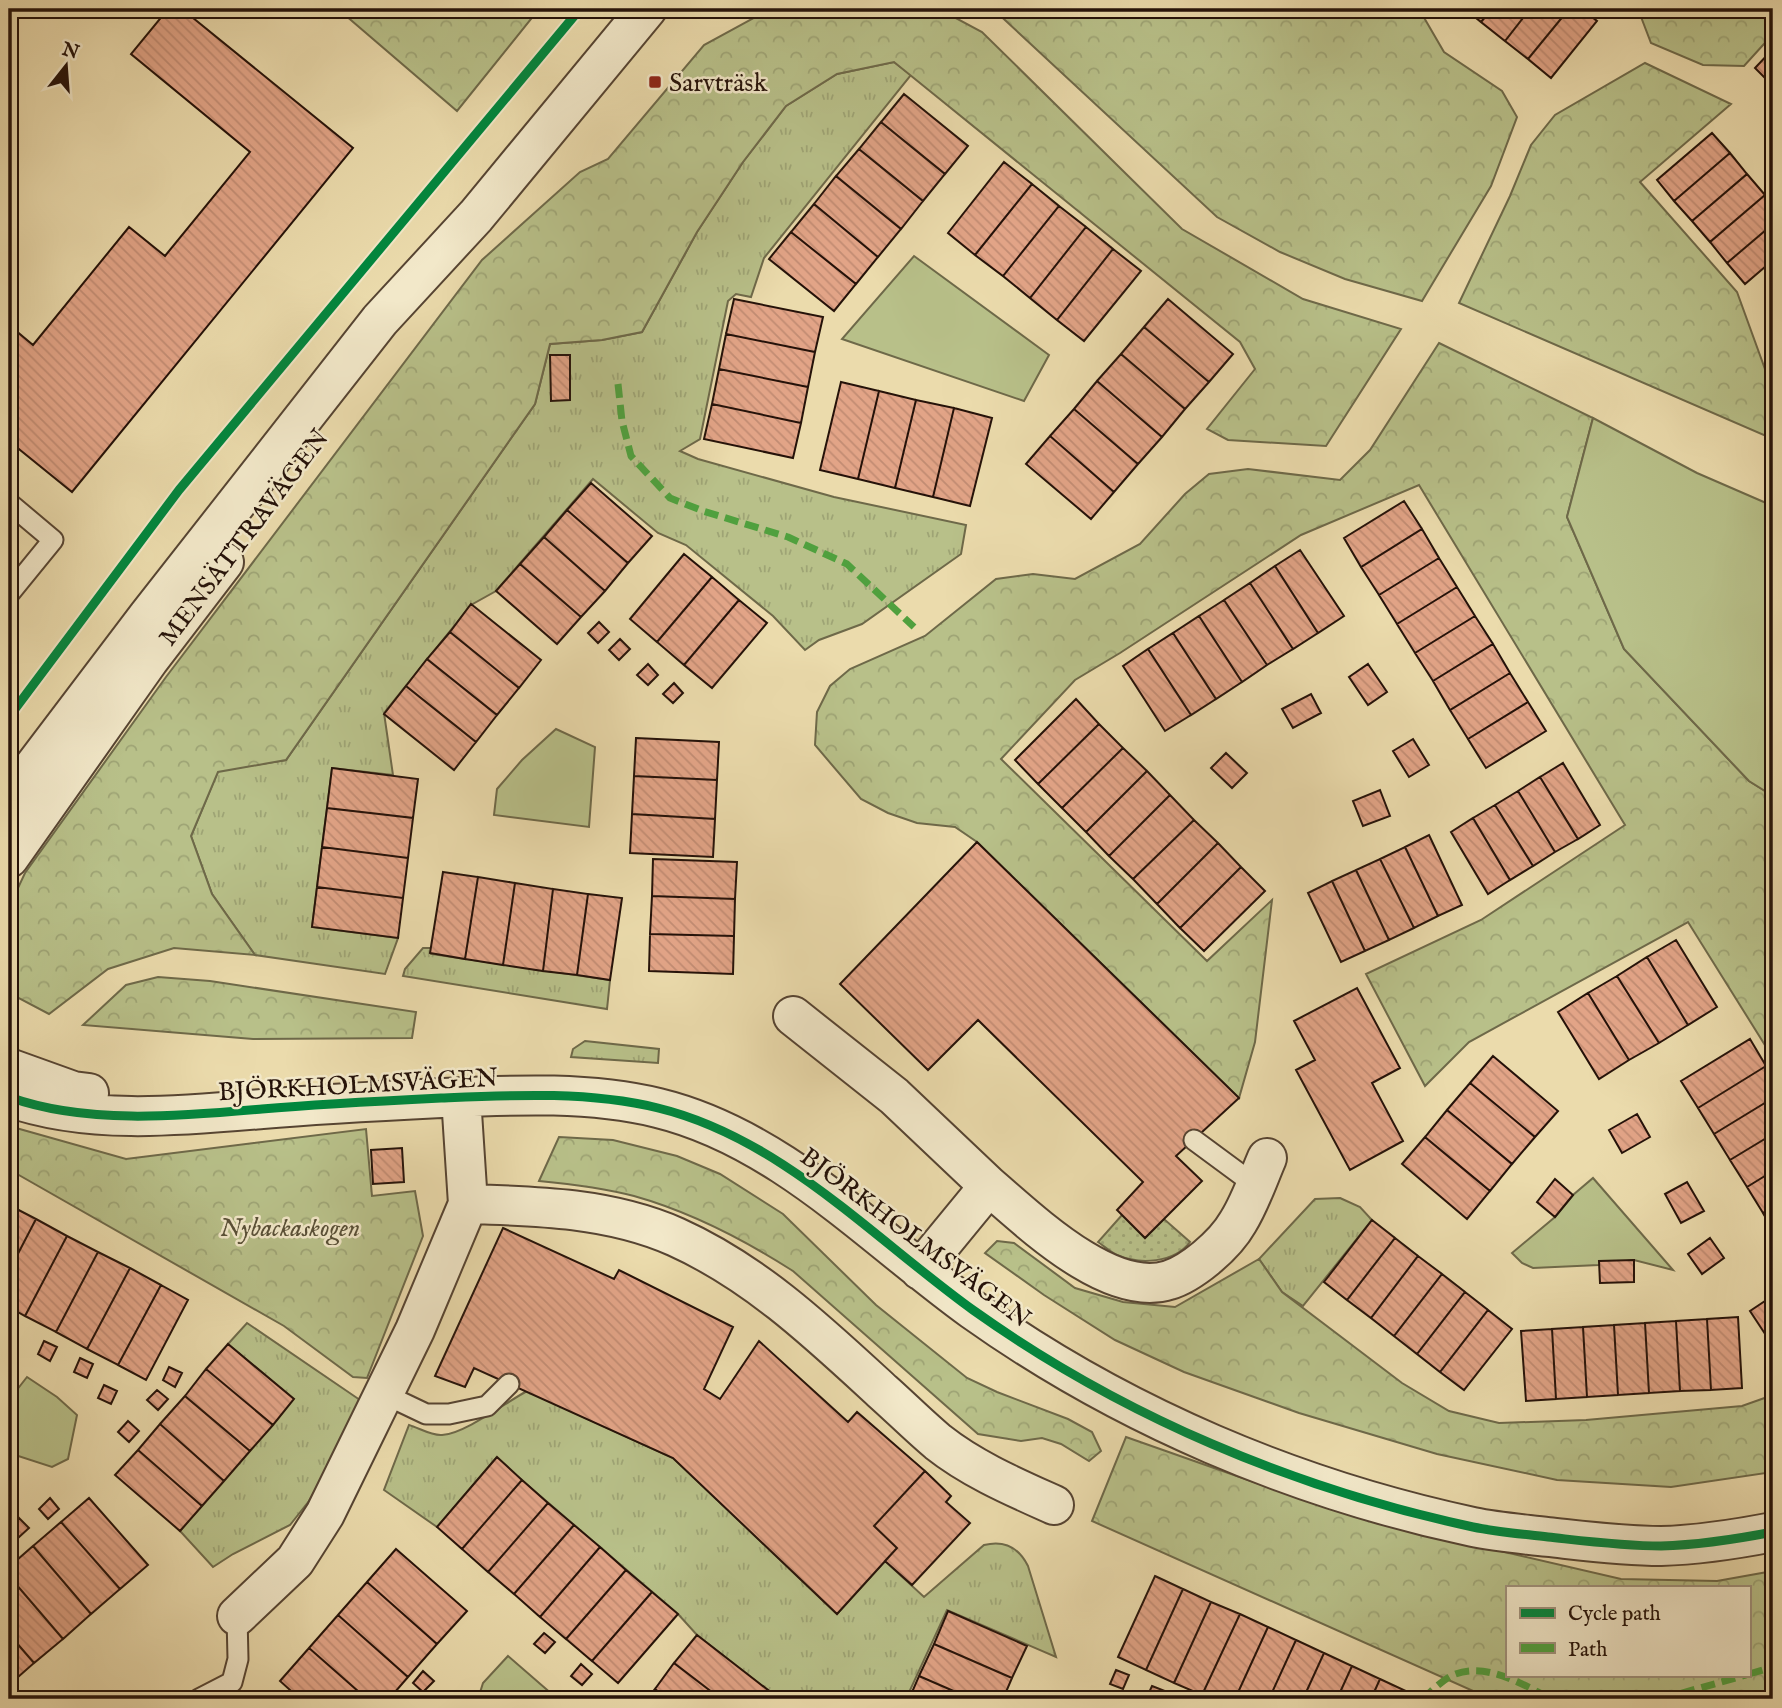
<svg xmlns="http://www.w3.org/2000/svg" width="1782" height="1708" viewBox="0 0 1782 1708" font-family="'IM FELL English',serif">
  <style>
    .grass { fill: url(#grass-tufts); stroke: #6e6949; stroke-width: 2 }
    .forest { fill: url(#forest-crowns); stroke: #6e6949; stroke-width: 2; fill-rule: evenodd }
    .park { fill: #b8c089; stroke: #6e6949; stroke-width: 2 }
    .garden { fill: url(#garden-dots); stroke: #6e6949; stroke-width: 2 }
    .building { fill: url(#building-back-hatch); stroke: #251209; stroke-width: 2 }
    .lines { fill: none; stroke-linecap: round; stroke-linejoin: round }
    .service-casing { stroke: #564432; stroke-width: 23 }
    .minor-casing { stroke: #564432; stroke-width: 42 }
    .tertiary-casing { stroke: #564432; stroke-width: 42 }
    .service { stroke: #f2e8c9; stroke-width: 19 }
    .minor { stroke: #f2e8c9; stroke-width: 38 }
    .tertiary { stroke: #f2e8c9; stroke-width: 38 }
    .quiet { stroke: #50a03e; stroke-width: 7; stroke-dasharray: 14 7; stroke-linecap: butt }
    .cycleway-casing { stroke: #f2e8c9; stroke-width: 13 }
    .cycleway { stroke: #00873e; stroke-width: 9 }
    .poi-dot { fill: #8f2418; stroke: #f2e8c9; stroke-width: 2.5 }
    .labels { text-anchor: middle; stroke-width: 5; stroke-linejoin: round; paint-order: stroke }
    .poi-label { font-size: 26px; fill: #251209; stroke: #f2e8c9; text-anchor: start }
    .street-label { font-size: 26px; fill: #251209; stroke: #f2e8c9 }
    .park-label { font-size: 26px; font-style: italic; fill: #584f36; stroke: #f2e8c9 }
  </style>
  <defs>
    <pattern id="grass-tufts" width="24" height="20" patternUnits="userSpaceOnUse" patternTransform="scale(1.75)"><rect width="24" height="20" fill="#b8c089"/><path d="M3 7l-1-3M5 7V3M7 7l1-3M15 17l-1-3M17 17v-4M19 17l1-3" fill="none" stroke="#9ea475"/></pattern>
    <pattern id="forest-crowns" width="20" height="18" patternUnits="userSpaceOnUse" patternTransform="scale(1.75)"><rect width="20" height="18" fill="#b8c089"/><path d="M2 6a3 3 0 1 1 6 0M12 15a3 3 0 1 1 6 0" fill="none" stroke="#9ea475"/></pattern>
    <pattern id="garden-dots" width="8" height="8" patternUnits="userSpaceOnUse" patternTransform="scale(1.75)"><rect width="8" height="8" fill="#b8c089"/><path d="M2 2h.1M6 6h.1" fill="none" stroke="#9ea475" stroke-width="1.8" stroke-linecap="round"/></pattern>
    <pattern id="building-back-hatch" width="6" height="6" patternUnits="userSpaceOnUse" patternTransform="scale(1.75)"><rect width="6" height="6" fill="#e2a487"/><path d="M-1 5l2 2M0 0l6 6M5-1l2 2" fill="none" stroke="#c28c73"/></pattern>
  </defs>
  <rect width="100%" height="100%" fill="#ebdbac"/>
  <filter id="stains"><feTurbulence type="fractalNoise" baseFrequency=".00286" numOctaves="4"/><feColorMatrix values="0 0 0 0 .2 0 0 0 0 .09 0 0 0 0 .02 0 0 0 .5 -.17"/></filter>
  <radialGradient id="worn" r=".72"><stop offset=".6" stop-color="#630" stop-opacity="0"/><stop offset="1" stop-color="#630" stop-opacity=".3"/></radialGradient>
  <path class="grass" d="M894,62L911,75L764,258L751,297L736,294L728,301L700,439L680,451L698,459L834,497L966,525L961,554L862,624L819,640L805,650L773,616L686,545L658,533L593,479L496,591L471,605L384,713L393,775L332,768L312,927L398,938L385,974L255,955L212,894L191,836L218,771L286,760L535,404L550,344L602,340L642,332L697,232L743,162L786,106L837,74Z
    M423,948H431V954L610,980L607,1009L403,976L405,969Z
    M585,1041L659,1049L658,1063L571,1057L573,1049Z
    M1340,1198L1360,1207L1372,1220L1303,1306L1282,1292L1259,1259L1315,1199Z
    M247,1323L360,1400L334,1456L309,1501L290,1525L233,1554L213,1567L180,1531L293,1399L228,1344Z
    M527,1391L673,1458L837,1614L885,1561L924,1597L984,1545C1004,1540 1019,1548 1028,1566L1056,1657L947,1610L906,1699H760L767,1690L697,1635L678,1614L496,1458L437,1527L384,1490L409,1425C419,1428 432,1436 442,1435C464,1434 505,1403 527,1391Z"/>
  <path class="forest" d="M338,9H539L457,111Z
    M770,9H939L982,32L1182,229L1303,299L1401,329L1326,446L1228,440L1207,429L1255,369L1240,342L894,62L837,74L786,106L743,162L697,232L642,332L602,340L550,344L535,404L286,760L218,772L191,836L212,894L255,955L174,948L108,969L49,1014L9,993V907L25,873L166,677L482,260L580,172L608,159L704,45Z
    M993,9H1419L1444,52L1502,91L1517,117L1491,186L1422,301L1345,279L1280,252L1217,217Z
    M1638,9H1773V34L1744,66L1703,65L1651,43Z
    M1645,63L1731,104L1640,182L1737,292L1769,380L1773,382V439L1459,303L1510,196L1531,145L1555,115Z
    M1439,343L1593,418L1567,517L1624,649L1749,781L1773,796V1058L1688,922L1469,1042L1425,1086L1366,974L1481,920L1625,825L1419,485L1301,535L1120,653L1075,680L1001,759L1207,961L1272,900L1255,1042L1239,1098L977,842L955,827L917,823L888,813L861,799L815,745L817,712L830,686L850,669L925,636L996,579L1033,574L1075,579L1140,544L1185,494L1209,474L1248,469L1340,480L1370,450Z
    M158,977L210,981L416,1012L412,1038L253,1039L83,1025L126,985Z
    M9,1126L126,1159L366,1129L372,1196L415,1191L423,1236L367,1378L353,1377L284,1326L17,1174L9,1185Z
    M559,1137L613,1140L677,1156L720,1174L783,1214L876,1305L967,1378L997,1392L1068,1419L1092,1432L1101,1451L1089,1461L1061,1444L1042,1438L1021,1441L978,1434L793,1271C743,1239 691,1212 634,1196C603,1188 570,1184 539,1181Z
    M997,1241L1014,1243L1075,1288L1123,1302L1175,1307L1259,1259L1282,1292L1402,1383L1449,1411L1499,1423L1586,1420L1742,1406L1773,1395V1472L1671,1487L1557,1480L1437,1454L1299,1413L1184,1372L1115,1340L1044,1295L985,1253Z
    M1126,1437L1302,1499L1453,1540L1621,1579L1717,1581L1773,1571V1699H1491L1092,1521ZM1507,1587H1749V1675H1507Z"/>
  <path class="park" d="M914,256L1049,355L1024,401L842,339Z
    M1593,418L1697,473L1773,506V796L1749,781L1624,649L1567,517Z
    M556,729L595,747L589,827L494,815L497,789L522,760Z
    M1593,1178L1673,1270L1634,1260L1599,1265L1533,1268L1522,1263L1512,1253L1555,1217L1573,1195Z
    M27,1377L57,1397L77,1415L68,1459L52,1467L9,1453V1400Z
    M508,1656L553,1695L551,1699H478L483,1683Z"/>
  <path class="garden" d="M1122,1215L1145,1238L1164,1219L1190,1242C1174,1263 1140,1265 1117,1255C1110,1252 1104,1246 1098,1242Z"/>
  <path class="building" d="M168,9H182L353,148L72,492L9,441V325L33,345L129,227L165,256L250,152L131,54Z
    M1465,9H1492L1481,22Z
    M1492,9H1530L1505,41L1481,22Z
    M1530,9H1569L1528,59L1505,41Z
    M1569,9H1582L1597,21L1551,78L1528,59Z
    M1772,50L1773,51V86L1755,68Z
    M904,94L968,146L945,174L881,122Z
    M881,122L945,174L923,201L859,149Z
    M1712,133L1730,153L1674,201L1657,180Z
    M859,149L923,201L901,229L836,176Z
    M1730,153L1747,174L1692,221L1674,201Z
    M1004,162L1032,184L975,255L948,233Z
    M1747,174L1765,195L1710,242L1692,221Z
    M836,176L901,229L878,257L814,204Z
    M1032,184L1059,206L1003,276L975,255Z
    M1765,195L1773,205V224L1727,263L1710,242Z
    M814,204L878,257L856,284L791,232Z
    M1059,206L1086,227L1030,298L1003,276Z
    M1773,224V260L1745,284L1727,263Z
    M1086,227L1113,249L1057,320L1030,298Z
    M791,232L856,284L834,311L769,259Z
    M1113,249L1141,271L1084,341L1057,320Z
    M734,299L823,317L815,352L726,334Z
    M1168,299L1233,354L1209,382L1144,327Z
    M1144,327L1209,382L1185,409L1121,354Z
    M726,334L815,352L808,387L719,369Z
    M1121,354L1185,409L1162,437L1097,381Z
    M550,355H570V400L551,401Z
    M719,369L808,387L801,423L712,404Z
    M1097,381L1162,437L1138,464L1074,409Z
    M841,382L879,391L858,479L820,470Z
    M879,391L916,400L895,488L858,479Z
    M916,400L954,408L933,497L895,488Z
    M712,404L801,423L793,458L704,439Z
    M954,408L992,418L970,506L933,497Z
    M1074,409L1138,464L1114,492L1050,436Z
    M1050,436L1114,492L1091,519L1026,464Z
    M591,483L652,536L628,563L567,510Z
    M1404,501L1422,529L1361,567L1344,538Z
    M567,510L628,563L605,591L544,537Z
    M1422,529L1439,558L1379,595L1361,567Z
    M544,537L605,591L581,617L520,564Z
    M1300,550L1344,616L1318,633L1275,566Z
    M684,554L712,577L657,642L630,619Z
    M1439,558L1457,587L1397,624L1379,595Z
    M520,564L581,617L557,644L496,591Z
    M1275,566L1318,633L1293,649L1250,583Z
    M712,577L739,600L684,665L657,642Z
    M1250,583L1293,649L1267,665L1224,600Z
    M1457,587L1475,616L1415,653L1397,624Z
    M739,600L767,623L712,688L684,665Z
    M1224,600L1267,665L1242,682L1199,616Z
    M471,604L541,660L519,688L450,632Z
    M1199,616L1242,682L1216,699L1173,633Z
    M1475,616L1493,644L1433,681L1415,653Z
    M599,622L609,632L598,643L588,633Z
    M450,632L519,688L497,715L427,659Z
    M1173,633L1216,699L1191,715L1148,649Z
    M620,639L630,649L619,660L609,650Z
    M1493,644L1510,673L1450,710L1433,681Z
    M1148,649L1191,715L1165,731L1123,666Z
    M427,659L497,715L476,742L406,686Z
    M648,664L658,675L648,685L637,675Z
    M1368,664L1387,692L1368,705L1349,677Z
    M1510,673L1528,702L1468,739L1450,710Z
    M674,683L683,693L673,703L663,694Z
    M406,686L476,742L454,770L384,714Z
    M1311,694L1321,713L1293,728L1282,709Z
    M1076,699L1099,724L1038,784L1015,760Z
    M1528,702L1546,731L1486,768L1468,739Z
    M1099,724L1123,748L1062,808L1038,784Z
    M636,738L719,742L717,780L634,776Z
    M1413,739L1429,765L1409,777L1393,751Z
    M1123,748L1147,771L1086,832L1062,808Z
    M1226,753L1247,773L1232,788L1211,768Z
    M1563,763L1600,825L1578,839L1540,777Z
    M332,768L418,779L413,818L327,808Z
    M1147,771L1170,795L1109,856L1086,832Z
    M634,776L717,780L715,819L632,814Z
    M1540,777L1578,839L1555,852L1518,791Z
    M1380,790L1390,816L1363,826L1353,801Z
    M1518,791L1555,852L1533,866L1495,805Z
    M1170,795L1194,820L1133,879L1109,856Z
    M1495,805L1533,866L1510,880L1473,818Z
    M327,808L413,818L408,858L322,847Z
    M632,814L715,819L713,857L630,853Z
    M1473,818L1510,880L1488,894L1451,832Z
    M1194,820L1218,843L1157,904L1133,879Z
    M1429,835L1462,905L1438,916L1405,847Z
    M977,842L1239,1098L1176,1156L1202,1181L1145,1238L1117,1210L1143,1182L978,1020L928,1070L840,984Z
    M1218,843L1241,867L1180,928L1157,904Z
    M322,847L408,858L403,898L317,887Z
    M1405,847L1438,916L1414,928L1380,859Z
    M653,859L737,862L735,899L652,896Z
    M1380,859L1414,928L1389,940L1356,870Z
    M1241,867L1265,891L1204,951L1180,928Z
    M1356,870L1389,940L1365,951L1332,881Z
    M443,872L478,877L465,959L430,953Z
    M478,877L515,883L503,965L465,959Z
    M1332,881L1365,951L1341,962L1308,893Z
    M515,883L553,889L543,971L503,965Z
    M317,887L403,898L398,938L312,927Z
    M553,889L588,894L577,975L543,971Z
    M588,894L622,898L610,980L577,975Z
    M652,896L735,899L734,936L650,934Z
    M650,934L734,936L733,974L649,971Z
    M1676,940L1717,1007L1688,1025L1647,957Z
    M1647,957L1688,1025L1659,1043L1617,976Z
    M1617,976L1659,1043L1629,1060L1588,993Z
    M1357,988L1400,1068L1372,1083L1403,1141L1350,1170L1296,1070L1315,1060L1294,1021Z
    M1588,993L1629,1060L1599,1079L1558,1012Z
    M1750,1039L1766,1066L1698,1108L1681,1081Z
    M1493,1056L1558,1111L1535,1137L1470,1083Z
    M1766,1066L1773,1077V1098L1714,1134L1698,1108Z
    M1470,1083L1535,1137L1512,1164L1447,1110Z
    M1773,1098V1134L1730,1160L1714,1134Z
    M1447,1110L1512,1164L1490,1191L1425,1137Z
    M1637,1114L1650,1137L1622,1153L1609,1130Z
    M1773,1134V1171L1747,1187L1730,1160Z
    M1425,1137L1490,1191L1467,1219L1402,1164Z
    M402,1148L404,1182L373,1184L371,1150Z
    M1773,1171V1207L1763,1213L1747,1187Z
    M1555,1179L1573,1195L1555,1217L1537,1202Z
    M1687,1182L1704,1211L1681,1223L1665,1194Z
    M9,1205L36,1219L9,1271Z
    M1773,1207V1230L1763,1213Z
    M36,1219L67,1236L25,1316L9,1307V1271Z
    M1372,1220L1395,1238L1347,1300L1324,1282Z
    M503,1228L614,1279L619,1270L733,1327L704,1389L720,1399L759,1341L848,1422L857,1412L925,1471L874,1526L897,1548L837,1614L673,1458L474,1368L465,1387L435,1376Z
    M67,1236L98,1252L56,1332L25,1316Z
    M1395,1238L1418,1256L1371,1318L1347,1300Z
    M1710,1238L1724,1258L1702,1274L1688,1254Z
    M98,1252L130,1268L87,1349L56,1332Z
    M1418,1256L1442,1274L1394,1336L1371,1318Z
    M1634,1260V1282L1600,1283L1599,1261Z
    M130,1268L161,1285L118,1365L87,1349Z
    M1442,1274L1465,1292L1417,1354L1394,1336Z
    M161,1285L188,1300L146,1380L118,1365Z
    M1465,1292L1488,1310L1440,1372L1417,1354Z
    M1771,1297L1773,1299V1346L1750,1311Z
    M1488,1310L1512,1329L1464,1390L1440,1372Z
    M1738,1317L1742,1388L1711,1390L1707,1319Z
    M1707,1319L1711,1390L1680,1391L1676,1321Z
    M1676,1321L1680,1391L1649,1393L1645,1323Z
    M1645,1323L1649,1393L1618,1395L1614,1325Z
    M1614,1325L1618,1395L1587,1397L1583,1327Z
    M1583,1327L1587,1397L1556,1399L1552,1329Z
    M1552,1329L1556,1399L1526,1401L1521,1331Z
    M44,1341L57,1347L50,1361L38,1354Z
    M228,1344L294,1399L273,1425L206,1369Z
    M80,1358L93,1364L87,1378L74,1372Z
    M169,1367L182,1373L175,1387L163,1380Z
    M206,1369L273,1425L250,1451L185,1396Z
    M104,1385L117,1391L111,1404L98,1398Z
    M157,1390L168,1399L158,1410L147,1400Z
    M185,1396L250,1451L224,1481L160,1424Z
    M128,1421L139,1431L129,1442L118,1432Z
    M160,1424L224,1481L202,1506L138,1450Z
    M138,1450L202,1506L180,1531L115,1475Z
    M497,1457L522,1480L462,1549L437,1527Z
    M925,1471L951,1496L946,1502L970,1523L912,1585L885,1561L897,1548L874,1526Z
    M522,1480L548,1503L488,1572L462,1549Z
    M50,1498L59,1509L48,1519L39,1509Z
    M89,1498L148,1565L120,1589L61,1522Z
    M548,1503L574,1525L514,1594L488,1572Z
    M19,1518L29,1528L18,1538L9,1527Z
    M61,1522L120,1589L91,1614L33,1546Z
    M574,1525L600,1547L540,1617L514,1594Z
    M33,1546L91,1614L63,1639L9,1576V1567Z
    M600,1547L626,1570L566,1639L540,1617Z
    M396,1549L467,1611L437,1644L367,1582Z
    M626,1570L652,1592L592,1661L566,1639Z
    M9,1576L63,1639L34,1663L9,1634Z
    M1155,1576L1183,1589L1146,1670L1118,1657Z
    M367,1582L437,1644L408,1677L338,1615Z
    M1183,1589L1211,1602L1174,1683L1146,1670Z
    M652,1592L678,1614L618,1683L592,1661Z
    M1211,1602L1240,1614L1202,1695L1174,1683Z
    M948,1611L1027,1646L1012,1678L934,1644Z
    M1240,1614L1268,1627L1235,1699H1211L1202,1695Z
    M338,1615L408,1677L389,1699H367L309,1648Z
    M1268,1627L1296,1640L1269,1699H1235Z
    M544,1633L555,1642L545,1653L534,1644Z
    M9,1634L34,1663L9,1685Z
    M697,1635L768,1690L760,1699H721L674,1663Z
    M1296,1640L1324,1653L1303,1699H1269Z
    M934,1644L1012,1678L1003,1699H972L919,1676Z
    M309,1648L367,1699H300L280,1681Z
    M1324,1653L1352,1666L1337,1699H1303Z
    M674,1663L721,1699H668L655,1689Z
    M581,1664L592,1674L582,1685L571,1676Z
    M1352,1666L1380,1679L1371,1699H1337Z
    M1116,1670L1129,1675L1123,1689L1110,1684Z
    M423,1671L434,1681L423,1692L413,1683Z
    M919,1676L972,1699H909Z
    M1380,1679L1408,1692L1405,1699H1371Z
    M1152,1686L1165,1691L1162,1699H1146Z
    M655,1689L668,1699H647Z"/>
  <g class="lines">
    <defs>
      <path id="service" d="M9,503L53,540L9,594
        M1194,1140L1255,1185
        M384,1394L426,1414H449L487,1406L509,1384
        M199,1699L232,1682L238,1659L237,1616"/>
      <path id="minor" d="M793,1016L894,1096L989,1186
        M9,1068L73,1091L89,1093
        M9,1097C87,1125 181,1116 262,1109C321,1104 381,1101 441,1098C512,1095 588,1091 658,1108C781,1138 873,1238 973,1310C1122,1416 1295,1489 1473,1527C1497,1532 1523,1534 1548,1537C1585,1541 1623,1546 1661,1546C1698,1545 1737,1539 1773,1532
        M468,1204C538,1206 611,1208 676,1237C756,1273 819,1333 883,1392C901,1408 919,1426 938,1442C972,1469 1014,1487 1054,1505
        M920,1270L989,1186C1030,1221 1110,1299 1169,1280C1183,1276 1195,1267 1206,1258C1218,1248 1230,1236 1238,1222C1250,1203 1258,1179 1267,1158
        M237,1616L295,1561L325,1514L415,1330L468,1204L461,1097"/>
      <path id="tertiary" d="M9,813L29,773L148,616L380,320L476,216L647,9
        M9,858L149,660L224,562"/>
    </defs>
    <use href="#service" class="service-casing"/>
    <use href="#minor" class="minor-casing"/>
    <use href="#tertiary" class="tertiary-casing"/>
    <use href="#service" class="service"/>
    <use href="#minor" class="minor"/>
    <use href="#tertiary" class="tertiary"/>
    <path class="quiet" d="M618,384L622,421L631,456L670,498L703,511L788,537L847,564L914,627
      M1749,1674L1773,1667
      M1422,1699C1431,1692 1442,1680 1453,1675C1486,1661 1523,1685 1552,1699
      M1661,1699L1746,1675"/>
    <defs>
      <path id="cycleway" d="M9,717L179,490L580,9
        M9,1097C87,1125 181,1116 262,1109C321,1104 381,1101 441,1098C512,1095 588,1091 658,1108C781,1138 873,1238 973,1310C1122,1416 1295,1489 1473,1527C1497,1532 1523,1534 1548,1537C1585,1541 1623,1546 1661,1546C1698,1545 1737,1539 1773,1532"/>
    </defs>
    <use href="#cycleway" class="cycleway-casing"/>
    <use href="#cycleway" class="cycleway"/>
  </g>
  <rect class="poi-dot" x="648" y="75" width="14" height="14" rx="3.5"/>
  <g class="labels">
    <g class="poi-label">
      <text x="669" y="91">Sarvträsk</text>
    </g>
    <g class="street-label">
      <text transform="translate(243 537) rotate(-53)" y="9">MENSÄTTRAVÄGEN</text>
      <text transform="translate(358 1084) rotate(-3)" y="9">BJÖRKHOLMSVÄGEN</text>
      <text transform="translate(916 1237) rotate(37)" y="9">BJÖRKHOLMSVÄGEN</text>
    </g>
    <g class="park-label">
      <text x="290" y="1236">Nybackaskogen</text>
    </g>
  </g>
  <rect width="1782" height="1708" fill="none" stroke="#ebdbac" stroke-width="35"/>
  <rect x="10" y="10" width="1761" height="1687" fill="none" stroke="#251209" stroke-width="3.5"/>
  <rect x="18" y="18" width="1747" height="1673" fill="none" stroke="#251209" stroke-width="2"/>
  <rect x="1506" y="1586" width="245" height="91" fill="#f2e8c9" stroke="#a0927c" stroke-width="2"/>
  <rect x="1520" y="1608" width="35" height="10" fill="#00873e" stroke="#a0927c" stroke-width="2"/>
  <text x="1568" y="1620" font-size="21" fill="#251209">Cycle path</text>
  <rect x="1520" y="1643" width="35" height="10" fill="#50a03e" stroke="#a0927c" stroke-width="2"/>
  <text x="1568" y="1656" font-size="21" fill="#251209">Path</text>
  <g transform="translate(66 66) rotate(17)" stroke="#f2e8c9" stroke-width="5" paint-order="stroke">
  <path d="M0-5L12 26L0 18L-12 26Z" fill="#251209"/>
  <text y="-10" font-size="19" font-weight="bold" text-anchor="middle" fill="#251209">N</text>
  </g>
  <rect width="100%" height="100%" filter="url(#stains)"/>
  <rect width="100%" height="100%" fill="url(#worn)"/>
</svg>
